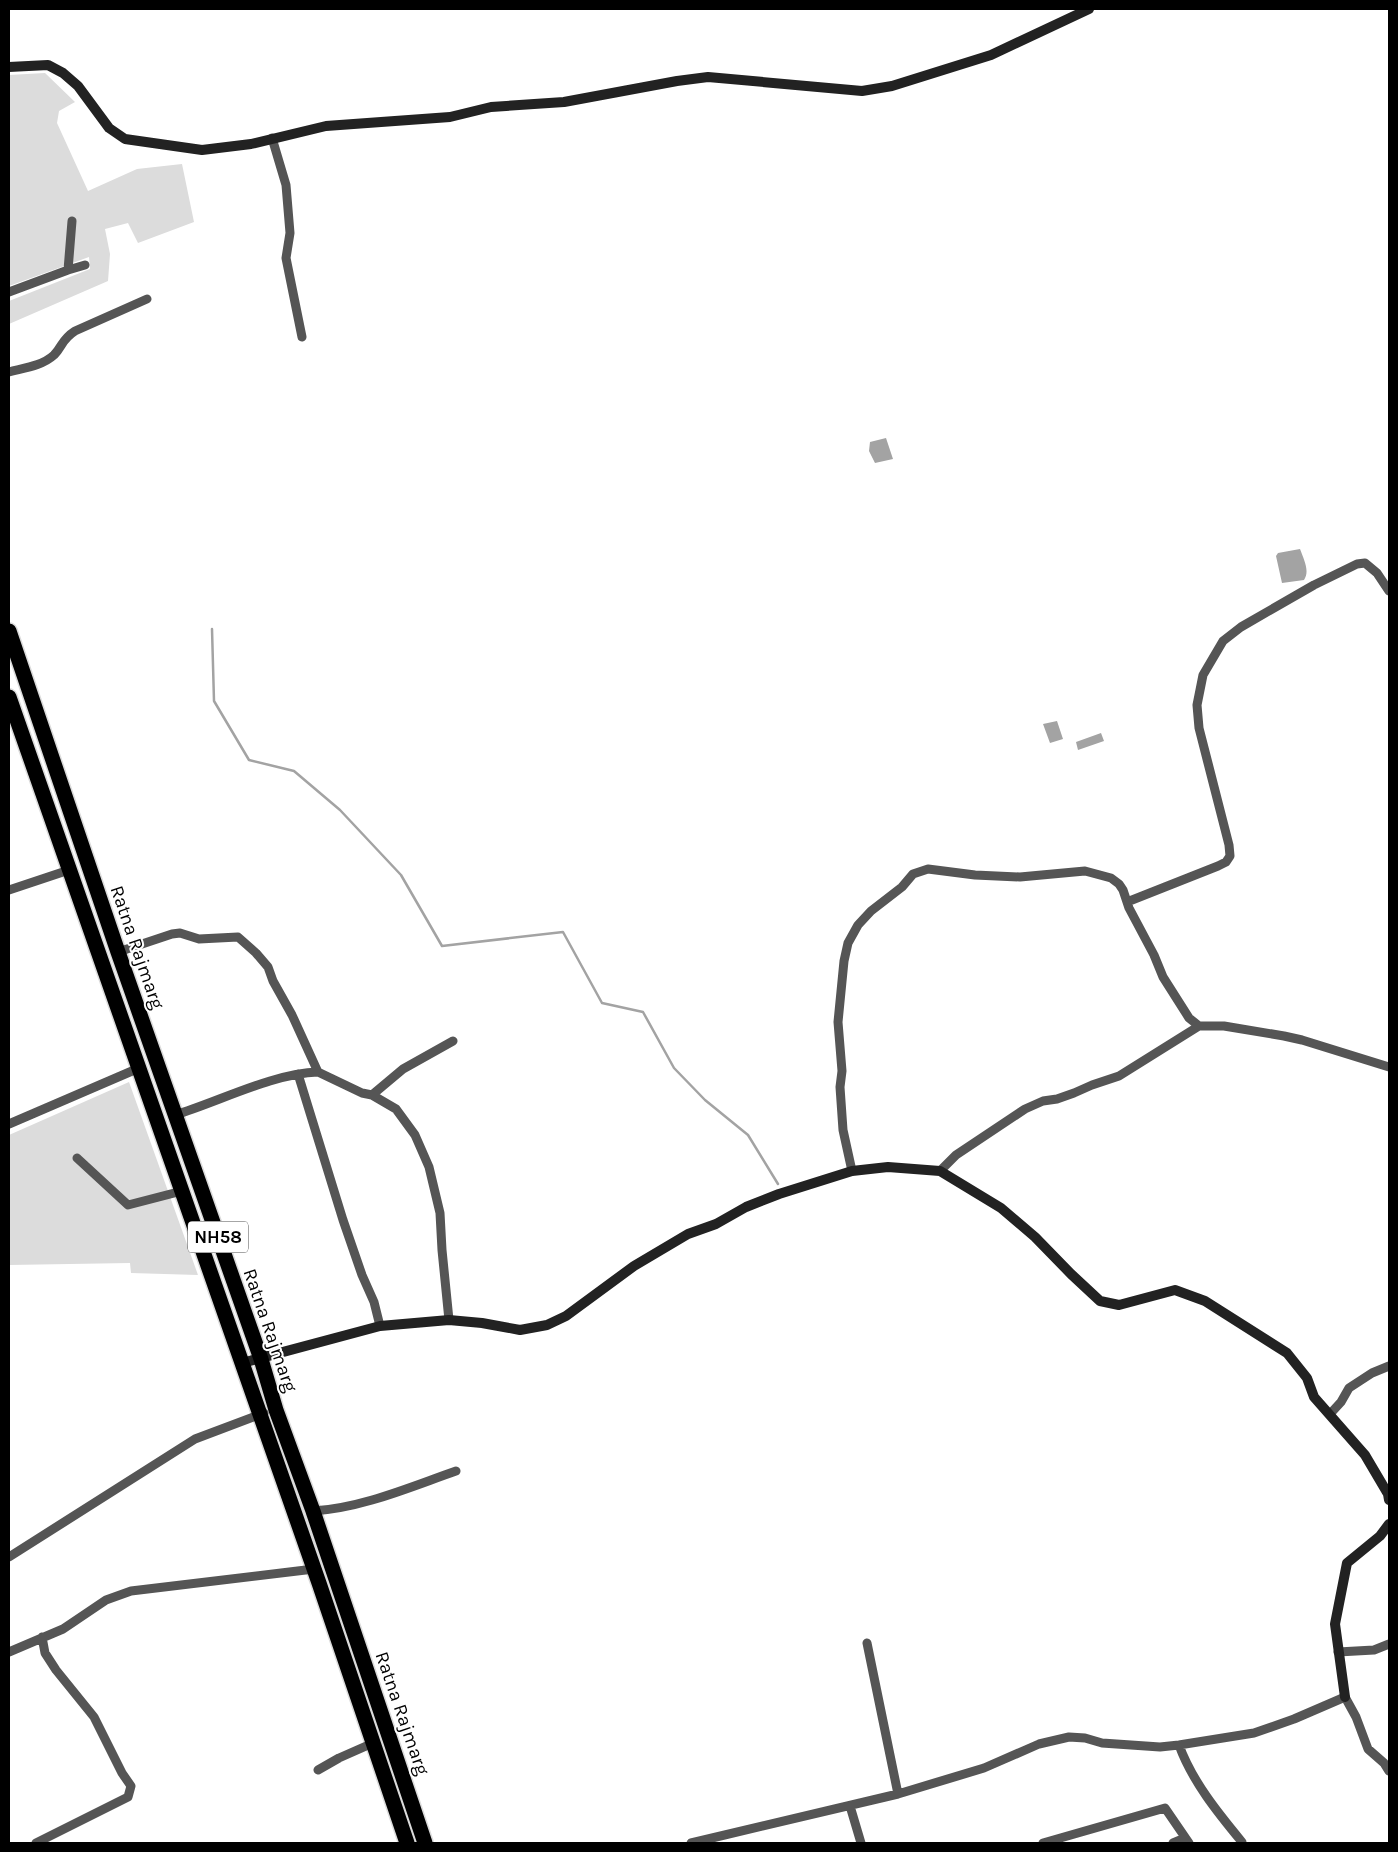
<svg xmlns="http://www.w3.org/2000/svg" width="1398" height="1852" viewBox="0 0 1398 1852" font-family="Karla,sans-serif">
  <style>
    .green { fill: #dcdcdc }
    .water { fill: #a3a3a3 }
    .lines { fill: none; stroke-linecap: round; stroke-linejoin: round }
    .stream { stroke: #a3a3a3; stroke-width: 2.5 }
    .highway-casing { stroke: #dbdbdb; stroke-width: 18 }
    .street { stroke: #555; stroke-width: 9 }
    .secondary { stroke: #222; stroke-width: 10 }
    .highway { stroke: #000; stroke-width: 15 }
    .labels { text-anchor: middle; stroke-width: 4; stroke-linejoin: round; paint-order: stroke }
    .shield { fill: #fff; stroke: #4c4c4c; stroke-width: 1 }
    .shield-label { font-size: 18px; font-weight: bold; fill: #000 }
    .street-label { font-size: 19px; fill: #000; stroke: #fff }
  </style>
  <rect width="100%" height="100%" fill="#fff"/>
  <path class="green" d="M45,73L75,102L59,111L57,123L88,191L137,169L182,164L194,222L138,243L128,223L105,229L110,254L108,281L9,324V301L90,269L89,257L9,286V75Z
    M129,1082L198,1275L131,1273L130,1263L9,1265V1135Z"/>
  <path class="water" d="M886,438L893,459L875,463L869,451L870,442Z
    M1300,549C1304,560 1310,571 1304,580L1282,583L1276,556L1278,553Z
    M1057,721L1063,739L1050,743L1043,724Z
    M1101,733L1104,741L1078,750L1076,742Z"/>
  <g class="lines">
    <path class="stream" d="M212,629L214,701L249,760L294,771L340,810L401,875L442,946L563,932L602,1003L643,1012L674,1068L705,1100L748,1135L778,1184"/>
    <defs>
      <path id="highway" d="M9,631L118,952L261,1359L276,1410L313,1511L425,1843
        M9,697L319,1583L407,1843"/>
    </defs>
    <use href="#highway" class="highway-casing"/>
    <path class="street" d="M272,138L286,185L290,233L286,258L302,337
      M68,270L72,221
      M9,292L68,270L85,265
      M9,372C24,368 42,366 54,355C63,346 61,340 75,331L147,299
      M9,890L69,870
      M1127,902L1218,866L1226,862L1230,856L1229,845L1199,728L1197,705L1203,675L1223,641L1241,627L1314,585L1357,564L1365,563L1377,573L1389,591
      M118,952L172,934L180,933L199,939L238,937L256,953L268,967L273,981L292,1015L318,1072L362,1093L372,1095L396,1109L415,1135L429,1167L440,1213L442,1250L449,1320
      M298,1074L343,1220L362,1275L374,1302L380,1326
      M372,1095L403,1069L453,1041
      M175,1115C218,1102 274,1073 318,1072
      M9,1124L139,1068
      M77,1158L128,1205L182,1191
      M852,1171L843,1130L840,1087L842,1071L838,1022L844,961L848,943L858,925L871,911L902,887L913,874L928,869L975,875L1020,877L1085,871L1111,878L1119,884L1123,890L1129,908L1154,955L1163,977L1189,1018L1199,1026
      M940,1171L956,1155L1025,1109L1043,1101L1057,1099L1074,1093L1092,1085L1119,1076L1199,1026H1224L1284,1036L1302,1040L1389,1067
      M1330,1414L1341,1402L1349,1388L1372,1373L1389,1366
      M313,1511C362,1508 410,1487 456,1471
      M9,1557L195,1439L264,1413
      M867,1643L898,1794
      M9,1652L63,1629L106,1600L131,1591L314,1569
      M1338,1652L1374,1650L1389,1644
      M1179,1745C1192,1781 1218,1813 1242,1842
      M318,1770L339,1758L373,1743
      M850,1806L861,1843
      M36,1843L128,1797L131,1786L122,1773L94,1717L56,1670L45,1653L42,1637
      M691,1843L898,1794L984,1768L1039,1744L1069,1737L1085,1738L1102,1743L1160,1747L1179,1745L1254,1733L1294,1719L1345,1697L1356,1717L1368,1749L1384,1763L1389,1771
      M1043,1843L1165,1808L1189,1843
      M1173,1843L1185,1838"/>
    <path class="secondary" d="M9,67L48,65L63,73L78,86L109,128L125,139L202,150L251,144L326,126L450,117L491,107L564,102L677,81L708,77L862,91L892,86L991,55L1089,9
      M242,1363L380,1326L449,1320L482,1323L520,1330L547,1325L566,1316L634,1266L688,1234L716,1224L746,1207L779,1194L852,1171L888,1167L940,1171L1001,1208L1035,1237L1071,1274L1100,1301L1119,1305L1175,1290L1205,1301L1287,1353L1307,1378L1314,1397L1365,1455L1388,1494L1389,1500
      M1345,1697L1335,1624L1347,1563L1380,1536L1389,1524"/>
    <use href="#highway" class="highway"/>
  </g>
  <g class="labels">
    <rect class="shield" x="188" y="1221.5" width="60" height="31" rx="4"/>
    <g class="shield-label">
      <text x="218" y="1243">NH58</text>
    </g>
    <g class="street-label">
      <text transform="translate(138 947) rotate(71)" y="7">Ratna Rajmarg</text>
      <text transform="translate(271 1330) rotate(71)" y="7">Ratna Rajmarg</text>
      <text transform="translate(403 1713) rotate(71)" y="7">Ratna Rajmarg</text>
    </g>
  </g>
  <rect width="1398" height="1852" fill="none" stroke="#000000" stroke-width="20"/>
</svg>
